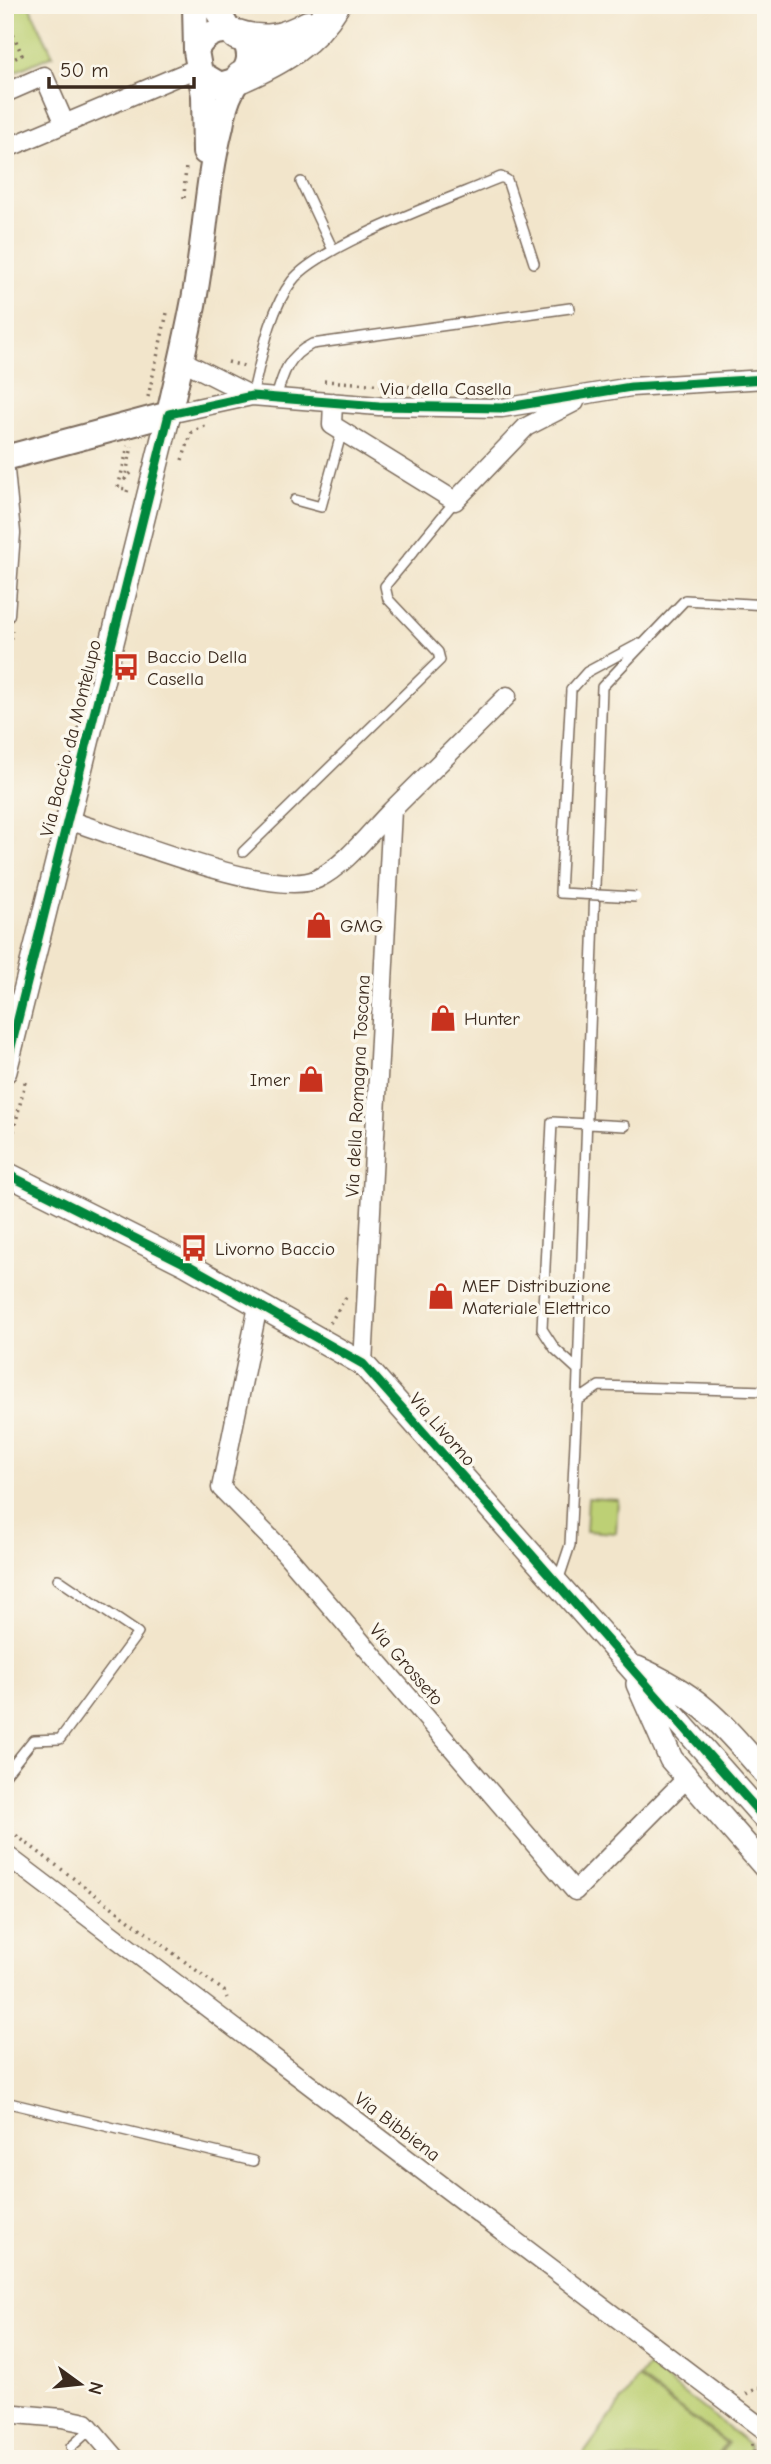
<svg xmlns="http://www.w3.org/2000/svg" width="771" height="2464" viewBox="0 0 771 2464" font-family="'Comic Neue',sans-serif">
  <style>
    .green { fill: #bdd074; stroke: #7c7d49; stroke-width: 2 }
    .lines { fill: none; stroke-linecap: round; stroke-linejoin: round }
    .service-casing { stroke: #7b6b5b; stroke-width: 12 }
    .minor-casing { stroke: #7b6b5b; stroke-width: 21 }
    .tertiary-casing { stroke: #7b6b5b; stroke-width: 26 }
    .secondary-casing { stroke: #7b6b5b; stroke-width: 28 }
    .trunk-casing { stroke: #7b6b5b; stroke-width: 33 }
    .path { stroke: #7b6b5b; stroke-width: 3.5; stroke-dasharray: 2 5; stroke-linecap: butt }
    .service { stroke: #fff; stroke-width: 9 }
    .minor { stroke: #fff; stroke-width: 18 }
    .tertiary { stroke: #fff; stroke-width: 23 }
    .secondary { stroke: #fff; stroke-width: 24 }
    .trunk { stroke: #fff; stroke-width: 30 }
    .service-bridge-casing { stroke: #7b6b5b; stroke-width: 12; stroke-linecap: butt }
    .service-bridge { stroke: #fff; stroke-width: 9 }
    .cycleway-casing { stroke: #fbf7ec; stroke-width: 13 }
    .cycleway { stroke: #00873e; stroke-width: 9 }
    .labels { text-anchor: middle; stroke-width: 7; stroke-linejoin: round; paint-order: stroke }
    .street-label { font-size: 19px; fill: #3b2a1e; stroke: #fbf7ec }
    .poi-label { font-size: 19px; fill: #3b2a1e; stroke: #fbf7ec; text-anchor: start }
  </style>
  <rect width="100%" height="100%" fill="#fbf7ec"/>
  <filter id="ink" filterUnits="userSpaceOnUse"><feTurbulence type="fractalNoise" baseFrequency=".0143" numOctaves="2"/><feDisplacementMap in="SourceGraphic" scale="14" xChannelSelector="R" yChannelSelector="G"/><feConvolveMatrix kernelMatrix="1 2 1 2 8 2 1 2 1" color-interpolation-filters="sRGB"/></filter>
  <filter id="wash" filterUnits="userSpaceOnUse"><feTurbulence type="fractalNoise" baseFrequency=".00686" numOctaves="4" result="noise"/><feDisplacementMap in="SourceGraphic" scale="28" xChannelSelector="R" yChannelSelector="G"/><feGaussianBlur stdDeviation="1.57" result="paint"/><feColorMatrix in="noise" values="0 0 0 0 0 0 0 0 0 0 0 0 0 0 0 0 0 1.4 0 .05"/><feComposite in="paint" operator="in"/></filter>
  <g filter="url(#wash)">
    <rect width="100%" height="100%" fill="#f2e5cb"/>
    <path class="green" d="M5,5H29L53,55L5,76Z
      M588,1498L618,1500L616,1533L586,1531Z
      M648,2366L749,2444L750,2459H717L728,2443L639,2378Z
      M638,2379L726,2443L714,2459H580Z"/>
  </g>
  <g filter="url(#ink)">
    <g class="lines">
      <defs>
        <path id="service" d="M301,182L333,250
          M252,396C261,360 269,311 292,281C319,245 455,197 501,177L507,180L534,263
          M276,398C283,373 288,356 312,344L570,308
          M295,500L321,507L342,431
          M571,690L587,672L639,644
          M243,852L440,660L438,652L388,599L385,586L455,501
          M578,1370L555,1349L542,1329L552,1122L625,1126
          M577,1401L599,1386L766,1391
          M558,1581L570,1545L577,1401L602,687L685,600L766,605
          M5,1775L33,1740L60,1739L138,1633L58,1579
          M5,2102L253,2161
          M71,2447L92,2428"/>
        <path id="minor" d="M5,93L44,76L65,124
          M5,149L197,68
          M181,360L252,396
          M333,402L332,425L455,501L526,427L575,402
          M169,414L252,396L379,406L502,408L631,387L766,379
          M5,470L11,533L5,614
          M68,820C117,835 274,900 317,879C346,865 370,832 392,810
          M258,1306L221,1488L284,1552L575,1891L687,1778
          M363,1364L392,810L507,696
          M5,1854L766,2431
          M5,2413L62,2418L86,2423L117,2459"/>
        <path id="tertiary" d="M5,1071L169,414
          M5,1173L186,1264L363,1364L766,1820
          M637,1668C701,1696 721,1723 766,1774
          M638,1684L671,1759L766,1868"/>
        <path id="secondary" d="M195,5L196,51
          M214,5L229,31
          M200,73L204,95L205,152
          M5,458L169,414C178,374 188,334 195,294C205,238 207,181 221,126C223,114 226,101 232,90C237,79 248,72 249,58C250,25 208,22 196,51L200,73L220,85L237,80"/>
        <path id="trunk" d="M237,35C264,44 285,39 308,26
          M241,77C279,60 312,42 334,5"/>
      </defs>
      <use href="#service" class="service-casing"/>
      <use href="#minor" class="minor-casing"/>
      <use href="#tertiary" class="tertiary-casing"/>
      <use href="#secondary" class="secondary-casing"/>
      <use href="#trunk" class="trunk-casing"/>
      <path class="path" d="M5,15L22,55L5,63
        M184,198L186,164
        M228,362L244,366
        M324,381L431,388
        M148,397L167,313
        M182,460L192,432L205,426
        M131,473L125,479L132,446
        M127,492L128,489L118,488L128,446
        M5,666L12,631
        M9,1152L26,1078
        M330,1323L348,1294
        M5,1827L224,1991L227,1998
        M746,2394L766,2384
        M752,2444L755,2459"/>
      <use href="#service" class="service"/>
      <use href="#minor" class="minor"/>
      <use href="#tertiary" class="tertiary"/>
      <use href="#secondary" class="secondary"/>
      <use href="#trunk" class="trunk"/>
      <defs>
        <path id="service-bridge" d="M571,690L560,893L636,897"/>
      </defs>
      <use href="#service-bridge" class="service-bridge-casing"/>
      <use href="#service-bridge" class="service-bridge"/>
      <defs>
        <path id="cycleway" d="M5,1071L169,414L252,396L379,406L502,408L631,387L766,379
          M5,1173L186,1264L363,1364L766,1820"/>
      </defs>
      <use href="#cycleway" class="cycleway-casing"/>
      <use href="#cycleway" class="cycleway"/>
    </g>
  </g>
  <defs>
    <symbol id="bus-bare" viewBox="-9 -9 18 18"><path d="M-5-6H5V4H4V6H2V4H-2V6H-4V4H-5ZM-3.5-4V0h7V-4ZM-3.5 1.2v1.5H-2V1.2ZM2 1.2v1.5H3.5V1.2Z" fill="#c8321e" stroke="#fbf7ec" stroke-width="2.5" paint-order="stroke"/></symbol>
    <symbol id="shop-bare" viewBox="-9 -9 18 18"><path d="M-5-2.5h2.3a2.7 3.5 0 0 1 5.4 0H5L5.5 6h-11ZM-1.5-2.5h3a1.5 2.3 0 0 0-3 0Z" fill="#c8321e" stroke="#fbf7ec" stroke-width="2.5" paint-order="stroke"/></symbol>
  </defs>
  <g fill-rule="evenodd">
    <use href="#bus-bare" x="107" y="648" width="38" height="38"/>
    <use href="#shop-bare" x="300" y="906" width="38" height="38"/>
    <use href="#shop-bare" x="424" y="999" width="38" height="38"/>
    <use href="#shop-bare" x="292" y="1060" width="38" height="38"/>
    <use href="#bus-bare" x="175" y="1229" width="38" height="38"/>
    <use href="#shop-bare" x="422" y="1277" width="38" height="38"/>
  </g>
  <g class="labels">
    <g class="street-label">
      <text x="446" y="395">Via della Casella</text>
      <text transform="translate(70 738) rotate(-76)" y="7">Via Baccio da Montelupo</text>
      <text transform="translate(357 1086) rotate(-87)" y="7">Via della Romagna Toscana</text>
      <text transform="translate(443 1429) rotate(49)" y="7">Via Livorno</text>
      <text transform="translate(407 1664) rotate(49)" y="7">Via Grosseto</text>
      <text transform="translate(398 2126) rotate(37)" y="7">Via Bibbiena</text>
    </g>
    <g class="poi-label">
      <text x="147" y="663">Baccio Della<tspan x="147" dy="22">Casella</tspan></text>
      <text x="340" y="932">GMG</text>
      <text x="464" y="1025">Hunter</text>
      <text x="290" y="1086" text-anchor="end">Imer</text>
      <text x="215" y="1255">Livorno Baccio</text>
      <text x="462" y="1292">MEF Distribuzione<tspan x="462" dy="22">Materiale Elettrico</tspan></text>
    </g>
  </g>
  <rect width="771" height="2464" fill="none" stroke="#fbf7ec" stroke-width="28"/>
  <g transform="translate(80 2384) rotate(105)" stroke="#fbf7ec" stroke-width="5" paint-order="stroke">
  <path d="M0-5L12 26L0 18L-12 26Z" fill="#3b2a1e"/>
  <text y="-10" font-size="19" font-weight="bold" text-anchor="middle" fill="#3b2a1e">N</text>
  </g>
  <path d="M49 77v10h145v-10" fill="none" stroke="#3b2a1e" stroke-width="3.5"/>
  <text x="60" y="77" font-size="21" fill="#3b2a1e" stroke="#fbf7ec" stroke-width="5" paint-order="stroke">50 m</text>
</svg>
